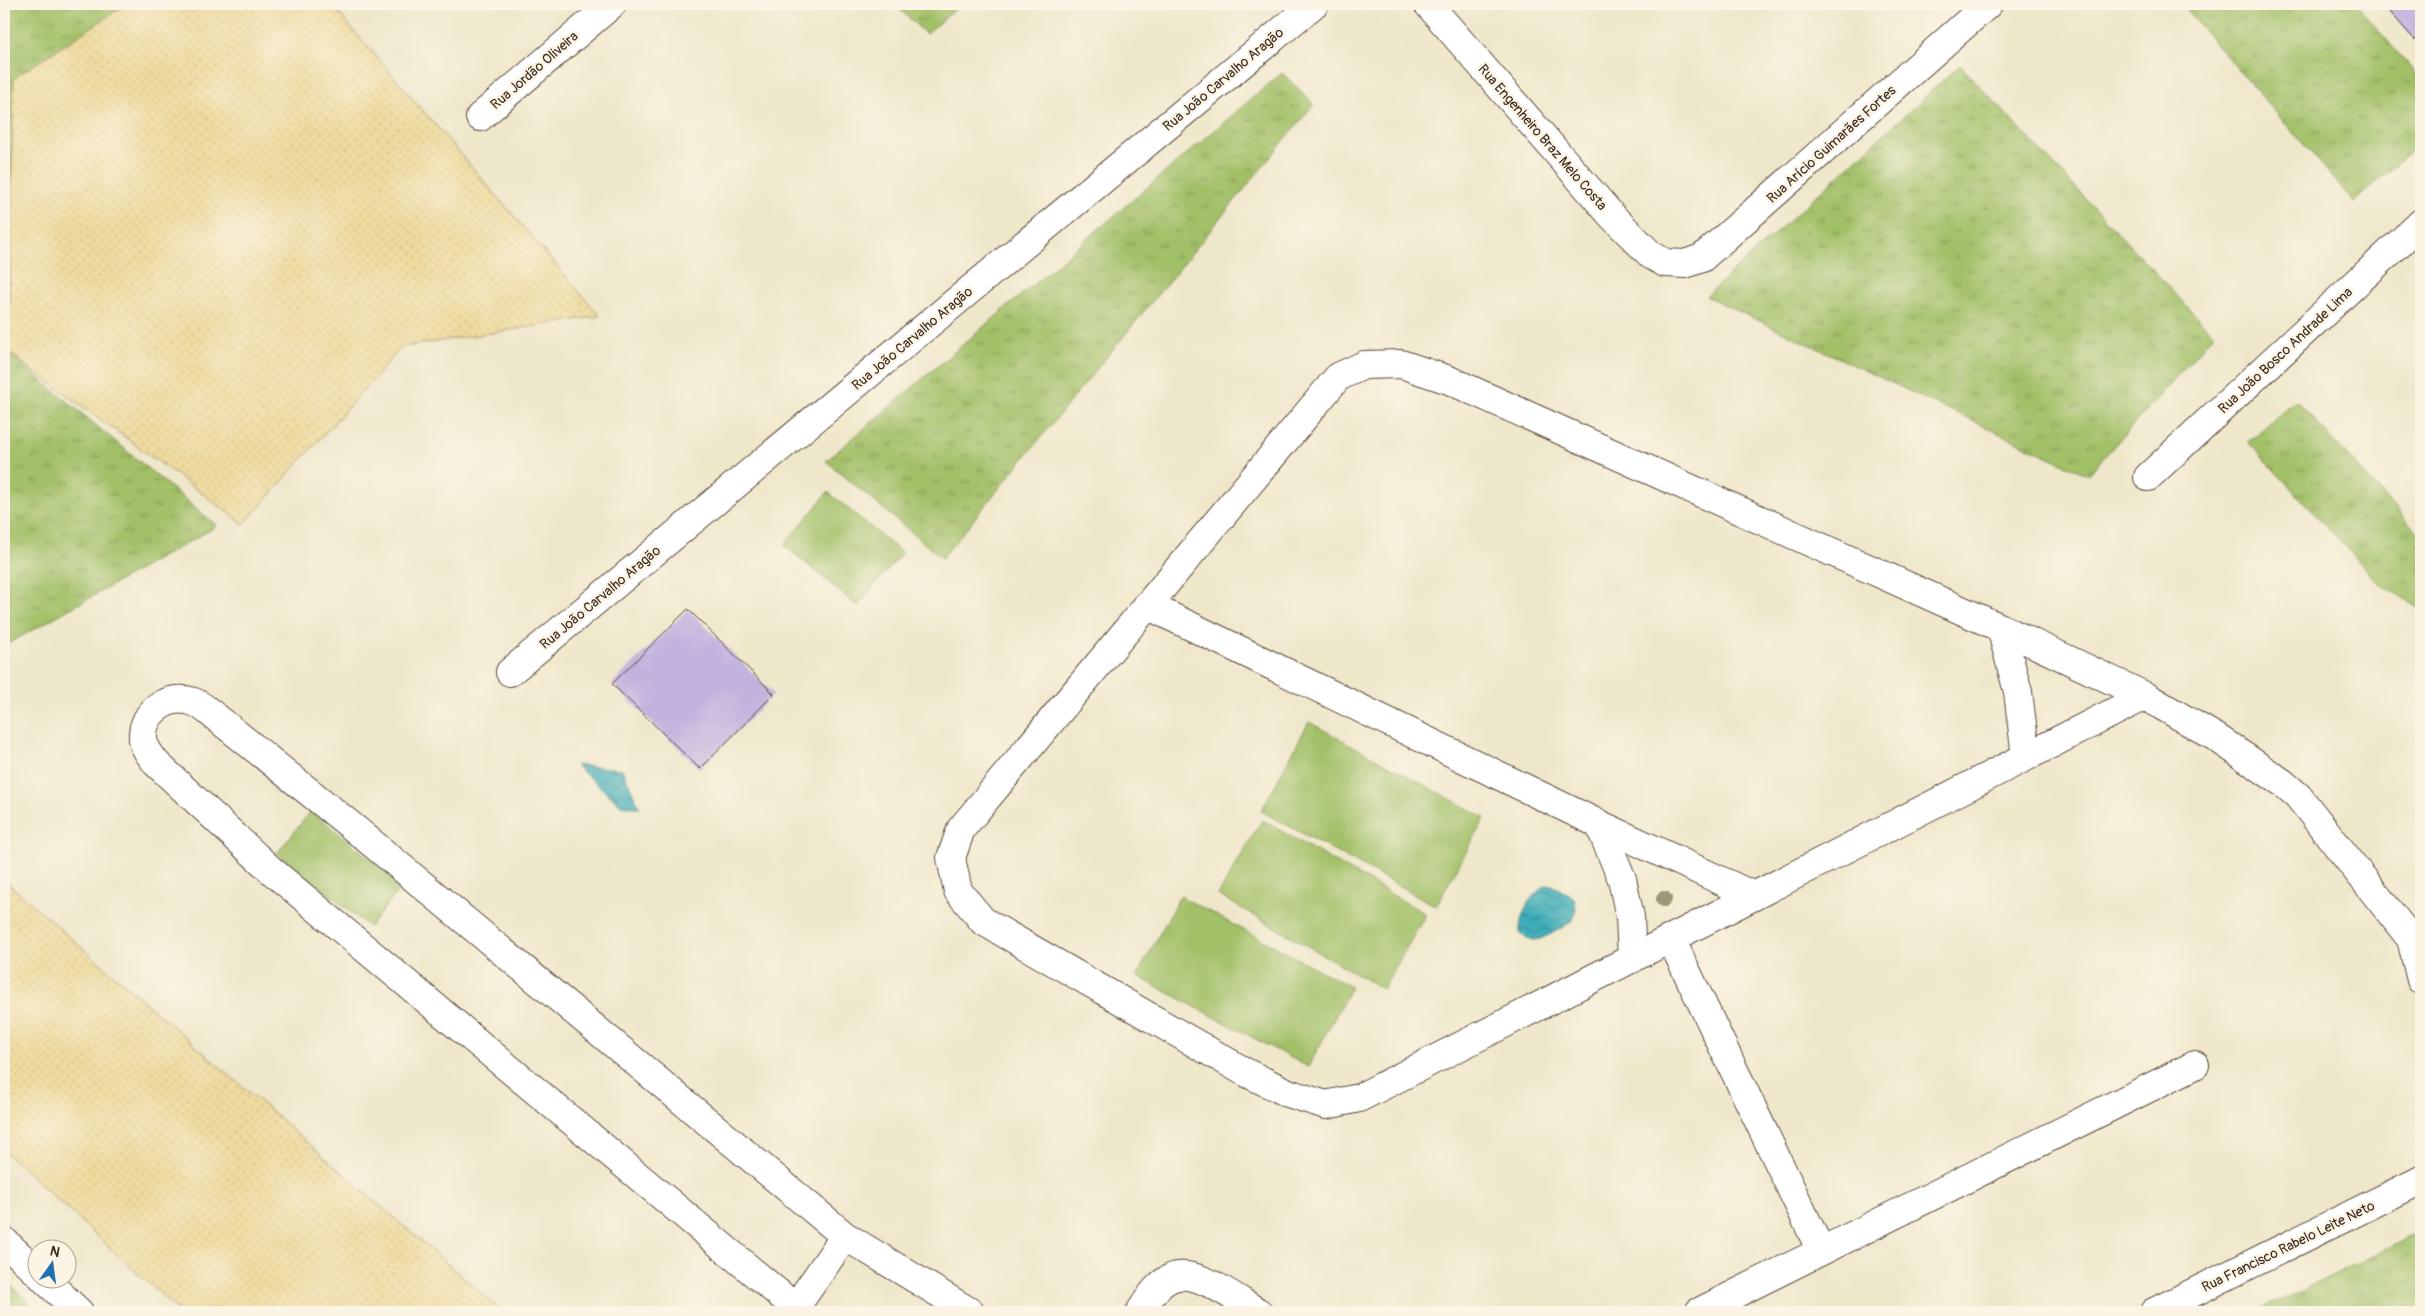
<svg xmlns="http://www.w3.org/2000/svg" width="2425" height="1316" viewBox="0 0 2425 1316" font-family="Pangolin,sans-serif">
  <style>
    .grass { fill: url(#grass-tufts); stroke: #6e7543 }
    .sand { fill: url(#sand-dots); stroke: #94825e }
    .garden { fill: #a2c068; stroke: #6e7543 }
    .water { fill: url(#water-waves); stroke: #3b6b6b }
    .building { fill: #c2b3de }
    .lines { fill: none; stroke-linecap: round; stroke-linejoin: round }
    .minor-casing { stroke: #564638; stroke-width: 30 }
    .minor { stroke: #fff; stroke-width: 28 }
    .tree { fill: #9d9878 }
    .labels { text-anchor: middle; stroke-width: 5; stroke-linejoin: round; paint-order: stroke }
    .street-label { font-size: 14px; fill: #3b2a1e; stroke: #fcf5e5 }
  </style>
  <defs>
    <pattern id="grass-tufts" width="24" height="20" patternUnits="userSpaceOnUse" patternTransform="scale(1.25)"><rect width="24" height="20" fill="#a2c068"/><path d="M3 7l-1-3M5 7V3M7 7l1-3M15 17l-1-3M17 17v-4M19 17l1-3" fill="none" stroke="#859c55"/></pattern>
    <pattern id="sand-dots" width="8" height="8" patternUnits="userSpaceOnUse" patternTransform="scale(1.25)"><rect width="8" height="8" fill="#eeda9e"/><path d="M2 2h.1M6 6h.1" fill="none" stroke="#cdbb88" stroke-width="1.8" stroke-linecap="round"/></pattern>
    <pattern id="water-waves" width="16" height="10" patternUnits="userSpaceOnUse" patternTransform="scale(1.25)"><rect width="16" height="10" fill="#3bacb8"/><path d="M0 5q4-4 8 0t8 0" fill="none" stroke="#338c95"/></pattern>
  </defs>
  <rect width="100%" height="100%" fill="#fcf5e5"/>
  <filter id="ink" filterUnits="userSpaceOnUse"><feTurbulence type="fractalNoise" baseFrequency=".02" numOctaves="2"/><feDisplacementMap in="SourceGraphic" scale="10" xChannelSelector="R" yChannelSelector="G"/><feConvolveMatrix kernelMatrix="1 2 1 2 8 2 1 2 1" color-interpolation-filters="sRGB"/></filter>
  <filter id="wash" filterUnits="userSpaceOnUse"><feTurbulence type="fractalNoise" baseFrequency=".0096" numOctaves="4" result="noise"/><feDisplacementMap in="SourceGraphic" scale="20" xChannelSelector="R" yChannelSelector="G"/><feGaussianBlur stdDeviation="1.12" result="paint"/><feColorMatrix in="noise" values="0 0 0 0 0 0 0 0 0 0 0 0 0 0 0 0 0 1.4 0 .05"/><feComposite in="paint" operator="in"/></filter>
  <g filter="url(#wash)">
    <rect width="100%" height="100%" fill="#efe7ca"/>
    <path class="grass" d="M4,4H127L14,78L8,352L217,526L4,646Z
      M894,4H961L926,34Z
      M2181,4H2356L2421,80V142L2354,202Z
      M1960,65L2214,335L2088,475L1706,296Z
      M1282,73L1314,104L942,558L826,461Z
      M2296,400L2421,536V544L2416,549L2421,545V609L2379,583L2248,442Z
      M2421,1231V1312H2251L2300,1292Z"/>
    <path class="sand" d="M127,4H331L600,316L402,347L244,524L8,352L14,78Z
      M4,880L503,1312H180L4,1151Z"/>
    <path class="garden" d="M828,492L902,553L857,606L784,545Z
      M1309,722L1485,818L1436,906L1261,811Z
      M311,811L403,885L369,927L277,853Z
      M1262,820L1426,914L1383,989L1218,895Z
      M1180,896L1351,987L1308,1067L1137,976Z
      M4,1279L39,1312H4Z"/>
    <path class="water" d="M575,765L622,769L640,808L621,805Z
      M1547,885L1556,887L1574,898C1576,904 1577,912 1574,918C1571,924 1541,941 1534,940C1528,939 1524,937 1520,933C1518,917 1532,891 1547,885Z"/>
    <g id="blocks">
      <path class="building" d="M2383,4H2421V35L2415,40Z
        M688,609L774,694L700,769L612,684Z"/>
    </g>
  </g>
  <g filter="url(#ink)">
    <use href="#blocks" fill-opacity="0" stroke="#564638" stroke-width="1"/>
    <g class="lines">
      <defs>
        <path id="minor" d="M1428,4L1612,216L1651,255L1665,263L1685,264L1702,258L1988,4
          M480,117L612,4
          M2148,477L2421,223
          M1147,605L1599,824L1754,896
          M2001,628L2018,692L2026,757
          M510,672L1314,4
          M2145,696L1359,1098L1326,1105L1288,1093L1245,1072L983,921L958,891L951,858L961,829L1338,377L1364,365L1401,364L1449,380L2001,628L2145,696L2217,738L2283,783L2298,796L2411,939L2421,980
          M1599,824L1622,879L1630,917L1632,959
          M1671,939L1821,1251
          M4,1241L38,1273
          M43,1278L79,1312
          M795,1308L845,1236
          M801,1312L272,871L156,763C150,755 144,748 143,739C141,712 169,693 194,702C202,705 210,713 217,718L349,824L845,1236L970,1312
          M1140,1312C1148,1300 1157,1284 1171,1278C1196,1267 1237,1300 1258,1312
          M1699,1312L2195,1065
          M2154,1312L2421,1180"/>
      </defs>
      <use href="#minor" class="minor-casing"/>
      <use href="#minor" class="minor"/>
    </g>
    <circle class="tree" cx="1664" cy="899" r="8"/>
  </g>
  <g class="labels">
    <g class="street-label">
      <text transform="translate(534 70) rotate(-41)" y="5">Rua Jordão Oliveira</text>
      <text transform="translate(1223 79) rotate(-40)" y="5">Rua João Carvalho Aragão</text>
      <text transform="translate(1543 137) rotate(49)" y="5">Rua Engenheiro Braz Melo Costa</text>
      <text transform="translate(1831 144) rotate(-42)" y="5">Rua Arício Guimarães Fortes</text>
      <text transform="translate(912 338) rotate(-40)" y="5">Rua João Carvalho Aragão</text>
      <text transform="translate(2285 350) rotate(-43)" y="5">Rua João Bosco Andrade Lima</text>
      <text transform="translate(600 597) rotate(-40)" y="5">Rua João Carvalho Aragão</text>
      <text transform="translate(2288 1246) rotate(-26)" y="5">Rua Francisco Rabelo Leite Neto</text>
    </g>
  </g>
  <rect width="2425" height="1316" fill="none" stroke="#fcf5e5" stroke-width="20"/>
  <g transform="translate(52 1264) rotate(14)"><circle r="24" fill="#fcf5e5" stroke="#afa495"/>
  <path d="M0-4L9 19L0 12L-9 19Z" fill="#1f6fb2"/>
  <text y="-8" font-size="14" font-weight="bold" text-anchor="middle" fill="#3b2a1e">N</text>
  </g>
</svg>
